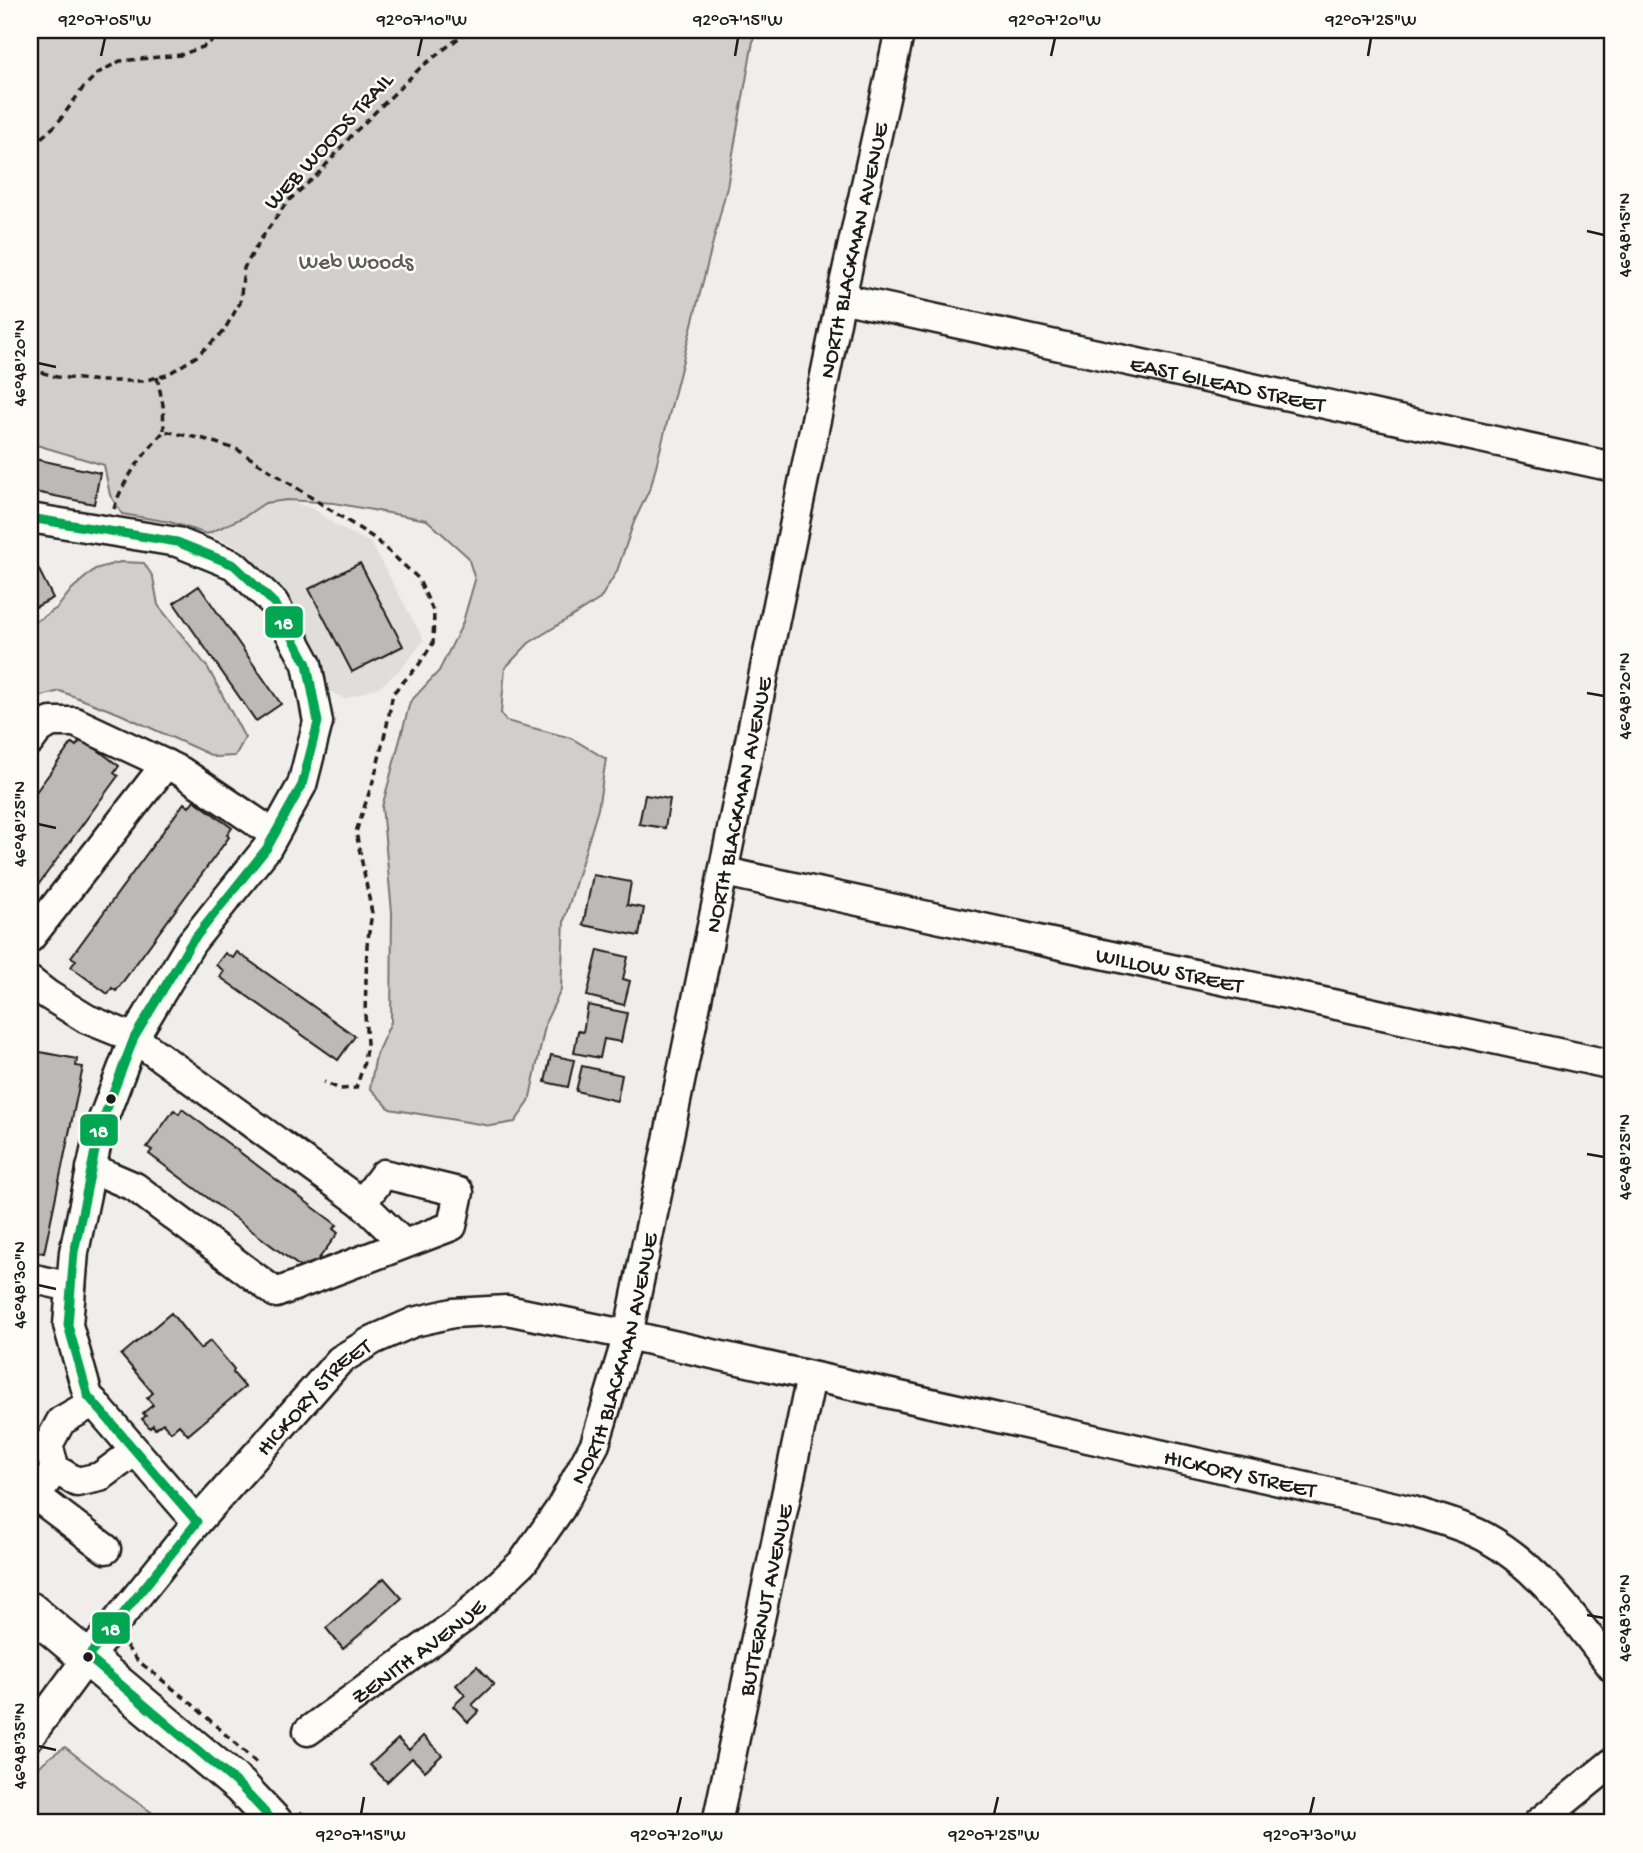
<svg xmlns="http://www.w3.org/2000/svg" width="1643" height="1853" viewBox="0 0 1643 1853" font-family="'Gochi Hand',sans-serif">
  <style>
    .built { fill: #e0deda }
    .green { fill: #d0cfcc; stroke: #767674; stroke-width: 2 }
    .building { fill: #bbbab6; stroke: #1c1c1c; stroke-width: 2 }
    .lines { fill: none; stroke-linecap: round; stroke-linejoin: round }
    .minor-casing { stroke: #1c1c1c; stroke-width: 33 }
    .major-casing { stroke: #1c1c1c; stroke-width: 40 }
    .path { stroke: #1c1c1c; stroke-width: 3.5; stroke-dasharray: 7 5; stroke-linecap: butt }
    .minor { stroke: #fdfcf7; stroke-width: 28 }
    .major { stroke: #fdfcf7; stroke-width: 35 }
    .bus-1-casing { stroke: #fdfcf7; stroke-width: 14 }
    .bus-1 { stroke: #00a651; stroke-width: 9 }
    .ticks { fill: none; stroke: #1c1c1c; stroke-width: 2.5 }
    .bus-dot { fill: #1c1c1c; stroke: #fdfcf7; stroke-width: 2.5 }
    .labels { text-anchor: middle; stroke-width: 5; stroke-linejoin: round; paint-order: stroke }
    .street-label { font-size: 23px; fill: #1c1c1c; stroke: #fdfcf7 }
    .park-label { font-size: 23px; fill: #5b5b5a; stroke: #fdfcf7 }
    .line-badge { stroke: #fdfcf7; stroke-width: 2.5 }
    .badge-label { font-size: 19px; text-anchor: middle; font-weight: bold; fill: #fff }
    .neatline { fill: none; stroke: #1c1c1c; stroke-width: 2.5 }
    .ticks-label { font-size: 18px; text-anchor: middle; fill: #1c1c1c }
  </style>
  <rect width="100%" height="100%" fill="#f0eeea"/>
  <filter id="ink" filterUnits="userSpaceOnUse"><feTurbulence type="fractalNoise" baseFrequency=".0143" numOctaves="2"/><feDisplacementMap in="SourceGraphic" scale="14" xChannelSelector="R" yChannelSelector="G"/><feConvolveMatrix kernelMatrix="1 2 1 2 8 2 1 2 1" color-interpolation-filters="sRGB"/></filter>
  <g filter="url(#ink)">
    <path class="built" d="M287,500L314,509L335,525L371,543L424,640L403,667L381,686L345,699L324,689L293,611L240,548L207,534L244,517L265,503Z"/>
    <path class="green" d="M30,30H755L727,187L651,486L634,522L617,571L600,599L529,643L505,668L501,713L506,721L571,738L606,759L598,809L564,921L561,990L546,1021L529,1102L515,1122L491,1126L390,1109L370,1088L376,1055L391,1022L392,912L382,807L410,702L439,671L462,625L475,580L468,557L427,520L334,503L287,500L265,503L244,517L207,534L170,522L122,514L110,495L104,465L30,443Z
      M120,562L144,563L153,577L158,605L208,668L245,738L235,756L215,757L120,714L60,691L30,699V625L57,608L72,589L95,569Z
      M65,1747L121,1791L167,1823H30C30,1780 25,1771 65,1747Z"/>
    <path class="building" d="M30,458L100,473L94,504L30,491Z
      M30,552L53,598L30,610Z
      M360,563L403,646L352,672L309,589Z
      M199,586L281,704L256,721L174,603Z
      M82,738L119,766L114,773L118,776L30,896V800L72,743L76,746Z
      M645,795L670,799L665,828L639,824Z
      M194,800L232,828L227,835L229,837L116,991L112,988L108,994L71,967L76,960L71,957L184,803L189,807Z
      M593,875L631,882L627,905L644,908L639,936L583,925Z
      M598,950L628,957L623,979L630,981L624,1005L587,996Z
      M237,952L355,1036L338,1060L220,977L224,971L216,965L225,953L233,958Z
      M588,1005L627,1013L621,1042L604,1039L600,1058L574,1053L578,1031L583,1032Z
      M35,1051L77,1059L76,1066L83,1067L44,1253L38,1252L36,1261L30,1259V1058L34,1059Z
      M551,1055L574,1060L568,1087L545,1082Z
      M582,1066L622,1075L617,1101L576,1091Z
      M182,1109L337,1225L333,1229L338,1233L311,1269L306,1265L303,1269L149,1154L152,1150L147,1147L174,1110L179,1114Z
      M171,1313L200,1349L210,1341L234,1369L233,1373L245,1387L188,1435L179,1425L171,1432L163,1423L155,1429L153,1425L150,1428L142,1419L146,1416L143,1413L153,1405L147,1398L153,1393L121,1355Z
      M384,1578L402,1598L343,1649L326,1628Z
      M477,1666L494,1684L472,1705L479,1711L468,1722L453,1706L465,1695L456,1685Z
      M423,1736L442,1755L425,1771L412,1758L387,1782L370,1765L398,1739L409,1750Z"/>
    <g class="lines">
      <defs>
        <g id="minor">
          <path id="s1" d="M841,298L1613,467"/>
          <path d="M30,518L177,542L234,565L274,603L307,664L318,722L302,785L267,848L191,943L134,1038L100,1127L74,1252L68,1325L88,1396L197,1522"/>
          <path d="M30,741L38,730L51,722H75L182,772L274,834"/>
          <path id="s2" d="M725,872L1613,1065"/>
          <path d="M30,938L166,764"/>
          <path d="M30,981L48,995L87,1019L134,1038L362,1203"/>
          <path d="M91,1168L135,1187L276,1293L452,1226L459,1192L384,1174L362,1203L404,1244"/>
          <path d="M30,1278L71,1287"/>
          <path d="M94,1402L61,1421L48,1445L55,1469L77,1482L100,1477L135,1451"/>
          <path d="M55,1469L36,1496L106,1549"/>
          <path id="s3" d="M308,1731L464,1618L523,1562L560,1509L595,1444L628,1335L841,298L900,30"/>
          <path id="s4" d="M30,1736L88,1657L197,1522L340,1360L373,1340L414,1322L453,1313L507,1310L628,1335L1413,1511C1437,1519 1463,1525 1485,1537C1540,1567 1575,1620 1613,1668"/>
          <path id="s5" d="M717,1823L811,1377"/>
          <path d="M1538,1823L1613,1762"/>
        </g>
        <path id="major" d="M30,1610L240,1786L275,1823"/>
      </defs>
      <use href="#minor" class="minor-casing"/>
      <use href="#major" class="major-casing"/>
      <path class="path" d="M30,159L41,138L57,124L83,88L98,73L120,61L180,55L203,47L228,30
        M30,369L57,377L102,381H142L167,375L197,356L223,332L240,303L244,268L261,239L287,202L319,173L351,136L420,68L469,30
        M157,377L163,405L164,430
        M114,509C123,478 144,455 164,431L204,439L238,450L374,538L418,578L434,613L433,643L418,666L393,693L387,725L375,775L356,832L372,913L367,945L365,1015L367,1043L363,1067L356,1088L340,1089L324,1082
        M126,1646L137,1660L192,1704L258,1764
        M300,1812L310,1823"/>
      <use href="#minor" class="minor"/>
      <use href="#major" class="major"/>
      <defs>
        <path id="bus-1" d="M30,518L177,542L234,565L274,603L307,664L318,722L302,785L267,848L191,943L134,1038L100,1127L74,1252L68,1325L88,1396L197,1522L88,1657L240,1786L275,1823"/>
      </defs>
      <use href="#bus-1" class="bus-1-casing"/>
      <use href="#bus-1" class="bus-1"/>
    </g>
  </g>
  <path class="ticks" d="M101,56L105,38M418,56L422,38M735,56L738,38M1051,56L1055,38M1368,56L1371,38M1587,231L1604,235M38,363L56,367M1587,693L1604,696M38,824L56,828M1587,1154L1604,1157M38,1285L56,1289M1587,1615L1604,1618M38,1746L56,1750M361,1814L364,1797M677,1814L681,1797M994,1814L998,1797M1310,1814L1314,1797"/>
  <g class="bus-dot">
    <circle cx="111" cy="1099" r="6"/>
    <circle cx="88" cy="1657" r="6"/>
  </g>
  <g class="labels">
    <g class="street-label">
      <text transform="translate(327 140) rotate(-47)" y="8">WEB WOODS TRAIL</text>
      <text dy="8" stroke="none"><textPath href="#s3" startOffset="1634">NORTH BLACKMAN AVENUE</textPath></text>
      <text dy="8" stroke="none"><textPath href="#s1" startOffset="396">EAST GILEAD STREET</textPath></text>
      <text dy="8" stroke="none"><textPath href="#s3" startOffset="1068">NORTH BLACKMAN AVENUE</textPath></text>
      <text dy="8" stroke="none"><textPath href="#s2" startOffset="455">WILLOW STREET</textPath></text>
      <text dy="8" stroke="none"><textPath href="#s3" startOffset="500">NORTH BLACKMAN AVENUE</textPath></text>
      <text dy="8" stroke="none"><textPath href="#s4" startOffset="443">HICKORY STREET</textPath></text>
      <text dy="8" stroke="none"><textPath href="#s4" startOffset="1416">HICKORY STREET</textPath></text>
      <text dy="8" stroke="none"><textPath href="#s5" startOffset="228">BUTTERNUT AVENUE</textPath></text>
      <text dy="8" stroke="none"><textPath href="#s3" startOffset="136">ZENITH AVENUE</textPath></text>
    </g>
    <g class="park-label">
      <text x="356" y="268">Web Woods</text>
    </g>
  </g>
  <g class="line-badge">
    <rect x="264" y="605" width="40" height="34" rx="7" fill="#00a651"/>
    <rect x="79" y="1113" width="40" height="34" rx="7" fill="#00a651"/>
    <rect x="91" y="1611" width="40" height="34" rx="7" fill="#00a651"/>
  </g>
  <g class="badge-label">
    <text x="284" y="629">18</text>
    <text x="99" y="1137">18</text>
    <text x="111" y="1635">18</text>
  </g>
  <rect width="1643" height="1853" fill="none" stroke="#fdfcf7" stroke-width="77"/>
  <rect x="38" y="38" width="1566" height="1776" class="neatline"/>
  <g class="ticks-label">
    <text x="105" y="25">92°07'05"W</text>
    <text x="422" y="25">92°07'10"W</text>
    <text x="738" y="25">92°07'15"W</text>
    <text x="1055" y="25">92°07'20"W</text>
    <text x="1371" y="25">92°07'25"W</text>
    <text transform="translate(1624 235) rotate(-90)" y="6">46°48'15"N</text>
    <text transform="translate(19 363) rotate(-90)" y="6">46°48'20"N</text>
    <text transform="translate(1624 696) rotate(-90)" y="6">46°48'20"N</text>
    <text transform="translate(19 824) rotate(-90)" y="6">46°48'25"N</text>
    <text transform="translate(1624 1157) rotate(-90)" y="6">46°48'25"N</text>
    <text transform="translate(19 1285) rotate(-90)" y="6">46°48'30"N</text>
    <text transform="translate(1624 1618) rotate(-90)" y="6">46°48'30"N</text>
    <text transform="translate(19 1746) rotate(-90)" y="6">46°48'35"N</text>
    <text x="361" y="1840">92°07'15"W</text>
    <text x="677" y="1840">92°07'20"W</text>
    <text x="994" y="1840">92°07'25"W</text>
    <text x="1310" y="1840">92°07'30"W</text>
  </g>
</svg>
